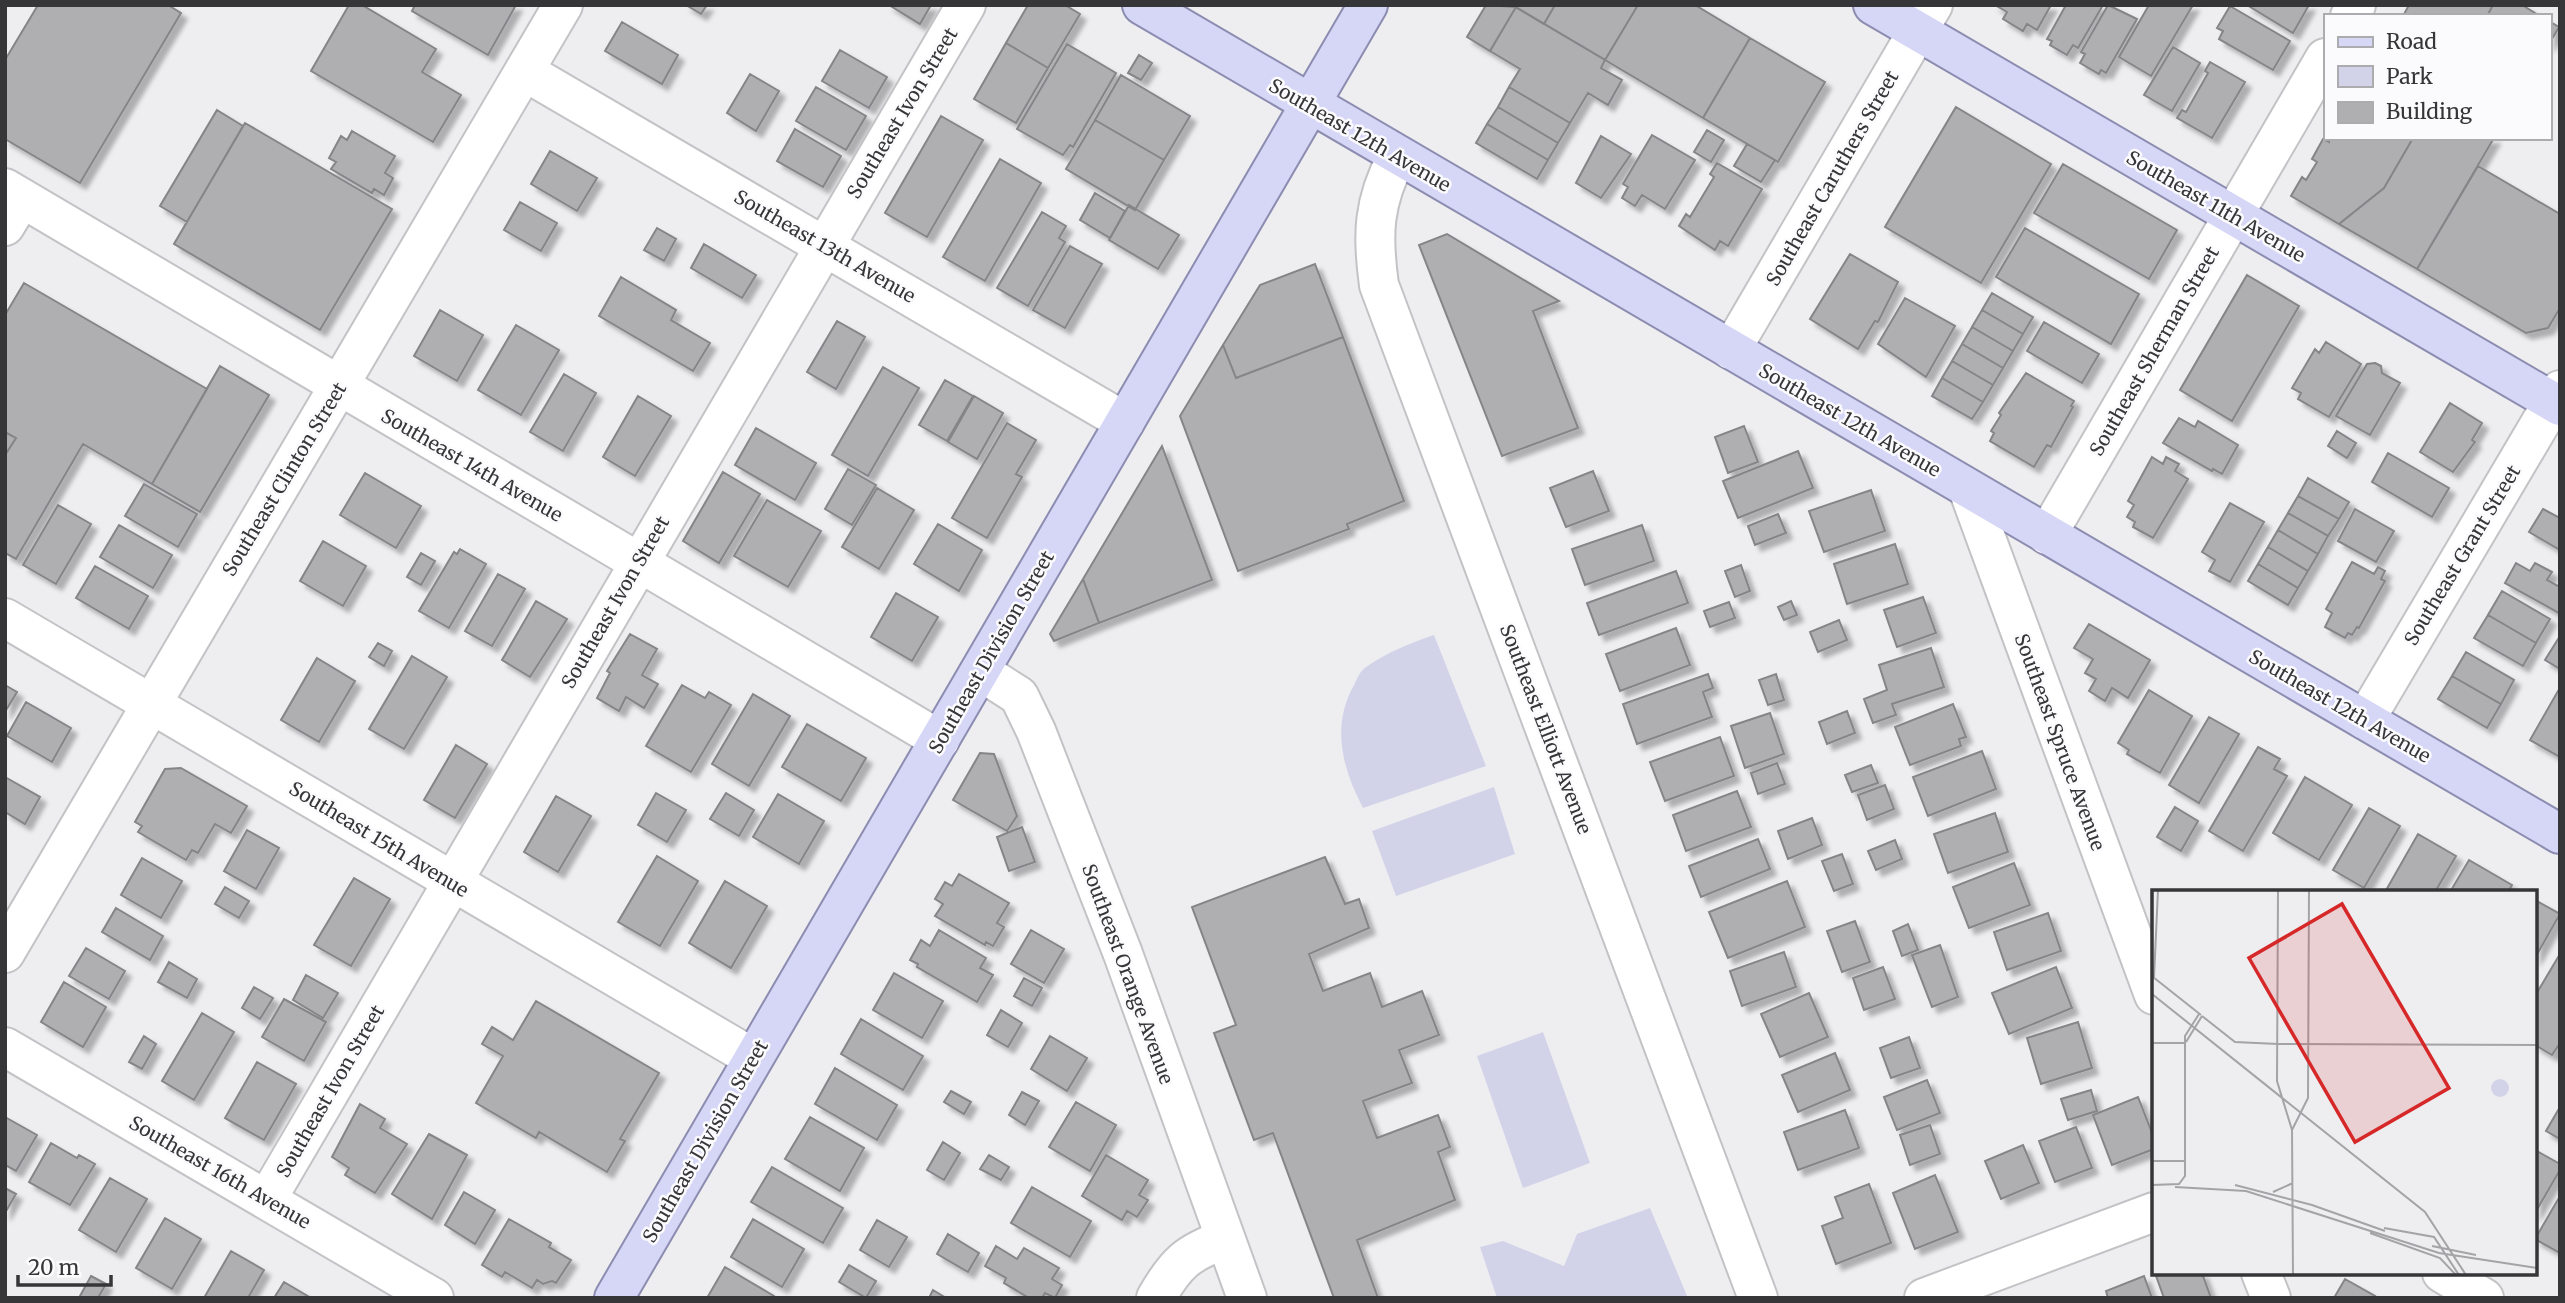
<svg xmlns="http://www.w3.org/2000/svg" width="2565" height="1303" viewBox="0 0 2565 1303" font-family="Merriweather,serif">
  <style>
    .green { fill: #d2d3e9 }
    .building { fill: #afafb2; stroke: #858588; stroke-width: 2; filter: url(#shadow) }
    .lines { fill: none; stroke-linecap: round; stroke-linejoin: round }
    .minor-casing { stroke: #c3c3c6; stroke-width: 42 }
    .major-casing { stroke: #8c8cb0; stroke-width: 42 }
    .minor { stroke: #fff; stroke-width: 38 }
    .major { stroke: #d6d6f7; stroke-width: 38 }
    .labels { text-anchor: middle; stroke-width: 5; stroke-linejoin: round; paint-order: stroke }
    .street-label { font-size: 19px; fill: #363638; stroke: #fbfbfe }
    .inset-road { fill: none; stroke: #a4a4a7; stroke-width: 2 }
    .view { fill: #d62828; fill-opacity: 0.15; stroke: #d62828; stroke-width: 3.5 }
    .inset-edge { fill: none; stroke: #363638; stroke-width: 3.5 }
  </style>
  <defs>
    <filter id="shadow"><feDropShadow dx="6" dy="6" stdDeviation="2" flood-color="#0004"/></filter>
  </defs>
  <rect width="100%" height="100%" fill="#eeeef1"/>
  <path class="green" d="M1434,635L1486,766L1363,808C1342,768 1331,726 1354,685C1357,679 1360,671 1366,667C1386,653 1410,643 1434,635Z
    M1494,787L1515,854L1396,896L1372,831Z
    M1543,1032L1590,1163L1523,1188L1477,1056Z
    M1650,1208L1688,1298H1497L1480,1247L1503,1241L1564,1266L1577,1234Z"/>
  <path class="building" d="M38,5H168L181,13L80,183L5,139V60Z
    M349,5H362L436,49L422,72L461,95L433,142L311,71Z
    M415,5H516L488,55L412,11Z
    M686,5H707L701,14Z
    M889,5H931L920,24Z
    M1028,5H1065L1080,14L1048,68L1006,43Z
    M1486,5L1516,7L1490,51L1467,37Z
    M1512,5H1555L1544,24Z
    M1555,5H1638L1605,60L1544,24Z
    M1638,5H1695L1750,38L1703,118L1605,60Z
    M1995,5H2051L2037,30L2027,24L2023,31L2003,19L2007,12Z
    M2066,5H2103L2078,48L2073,45L2067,55L2050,45L2052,41L2047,39Z
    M2108,5L2137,19L2106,73L2101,70L2099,74L2080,63L2085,54L2081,52Z
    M2149,5H2193L2151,76L2119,57Z
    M2247,5H2309L2293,33Z
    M2409,5H2493L2487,16H2403Z
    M2493,5H2522L2540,16H2487Z
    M2230,6L2290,41L2273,70L2219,39L2223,31L2217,28Z
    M1516,7L1605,60L1601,68L1622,80L1608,105L1588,93L1570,123L1509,87L1520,69L1490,51Z
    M2549,21L2559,27L2549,44Z
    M622,22L678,55L662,84L605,51Z
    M1750,38L1825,82L1778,162L1703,118Z
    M1006,43L1048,68L1016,123L974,99Z
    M1067,44L1116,73L1073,147L1070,145L1063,155L1017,129Z
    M2173,47L2200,63L2172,111L2144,95Z
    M840,50L887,77L869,108L822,81Z
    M1139,55L1152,63L1141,80L1128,73Z
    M2210,62L2245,82L2212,138L2177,118L2182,110L2186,112L2208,73L2205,71Z
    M750,74L779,91L756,131L727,113Z
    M1121,75L1190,116L1164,160L1095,120Z
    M816,87L866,116L846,150L796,121Z
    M1509,87L1570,123L1558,143L1498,107Z
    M1498,107L1558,143L1548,160L1487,124Z
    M1956,107L2051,164L1981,283L1885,227Z
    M217,110L243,126L187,222L160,206Z
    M941,116L983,140L927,237L885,213Z
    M1095,120L1164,160L1135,210L1066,169Z
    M245,123L392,209L320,330L174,244Z
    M1487,124L1548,160L1537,179L1476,143Z
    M795,129L841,156L823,187L777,161Z
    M1707,130L1724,140L1711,162L1694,152Z
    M352,131L395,156L385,173L393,178L384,195L374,189L372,193L331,169L336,162L329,158L341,136L347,140Z
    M1652,135L1695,160L1665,209L1642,195L1635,206L1622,198L1628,187L1623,184Z
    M1601,136L1631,154L1601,198L1576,183Z
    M2329,138H2413L2384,188L2339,224L2291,196L2302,177L2306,180L2317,162L2312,159L2323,139L2329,142Z
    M2413,138H2494L2417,269L2339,224L2384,188Z
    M1747,144L1775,160L1761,182L1734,166Z
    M550,151L597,178L577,211L531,184Z
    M1000,159L1041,183L985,281L943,257Z
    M1717,163L1762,189L1728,246L1720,241L1715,250L1679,226L1686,214L1690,217L1714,177L1710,174Z
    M2063,164L2177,230L2149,279L2034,213Z
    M2478,166L2560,214V308L2548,328L2526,333L2417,269Z
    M1095,193L1125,211L1110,238L1080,220Z
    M520,202L557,223L541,251L504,230Z
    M1129,205L1179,235L1158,269L1109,240Z
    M1042,212L1066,226L1059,238L1065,242L1028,306L997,288Z
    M657,228L676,239L664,261L644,250Z
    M2025,228L2139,294L2111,344L1996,277Z
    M1447,234L1559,301L1533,311L1578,428L1502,456L1419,245Z
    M704,244L756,275L742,298L691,268Z
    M1070,246L1102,264L1065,328L1033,310Z
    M1850,254L1898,282L1878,322L1875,321L1858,349L1810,319Z
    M1315,264L1343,337L1236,378L1223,345L1260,285Z
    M2247,275L2299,306L2232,421L2180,390Z
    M621,277L676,310L671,320L710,343L693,371L599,316Z
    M24,283L207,389L152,484L83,444L16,559L5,553V455L16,438L5,432V315Z
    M1992,293L2033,317L2023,334L1982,310Z
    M1905,298L1955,326L1926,377L1878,344Z
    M440,310L483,335L457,381L414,356Z
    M1982,310L2023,334L2013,351L1972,327Z
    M837,321L865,337L836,389L807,372Z
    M2044,322L2099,354L2082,383L2027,351Z
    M516,325L559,350L521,415L478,390Z
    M1972,327L2013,351L2003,368L1962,344Z
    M1343,337L1404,501L1347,524L1349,529L1238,571L1180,416L1223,345L1236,378Z
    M2326,342L2361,364L2329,417L2298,399L2301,393L2292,388L2315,349L2319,353Z
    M1962,344L2003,368L1993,385L1952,361Z
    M1952,361L1993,385L1983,402L1942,378Z
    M2375,363L2381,366L2382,373L2400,383L2370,435L2336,416L2367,364Z
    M220,366L269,395L200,512L152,484Z
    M883,367L919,388L868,476L832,455Z
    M2026,373L2074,401L2071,406L2073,407L2051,447L2047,445L2034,467L1990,441L1994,433L1991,431L2001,415L1999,413Z
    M564,374L596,393L563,451L530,432Z
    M1942,378L1983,402L1972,419L1932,396Z
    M945,380L973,396L947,441L919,425Z
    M638,396L671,416L635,476L603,457Z
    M974,396L1003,413L977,459L948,442Z
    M2450,403L2482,423L2472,440L2475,442L2453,472L2420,452Z
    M2179,418L2195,427L2198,421L2238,445L2222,474L2213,469L2212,471L2163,443Z
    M1007,423L1036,440L1016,474L1022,477L987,538L952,518Z
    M1744,426L1758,462L1728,473L1715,437Z
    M756,428L816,463L795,500L735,465Z
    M2337,431L2356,443L2347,458L2328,446Z
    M5,432L16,438L5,455Z
    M1162,446L1212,580L1099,623L1083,579Z
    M1798,451L1813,488L1738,518L1723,481Z
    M2388,453L2449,488L2432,517L2372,482Z
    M2152,457L2163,464L2166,457L2179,464L2175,471L2188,479L2153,538L2133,527L2135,522L2127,517L2134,505L2128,501Z
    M848,469L876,485L852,525L825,509Z
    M1593,471L1609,511L1566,527L1550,488Z
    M723,472L760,494L719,563L683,541Z
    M365,473L421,506L396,548L340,515Z
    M2308,478L2349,502L2339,519L2298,496Z
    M144,484L197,514L178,547L125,516Z
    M877,488L914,510L879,569L842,547Z
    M1871,490L1885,531L1824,552L1809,511Z
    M2298,496L2339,519L2328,536L2288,513Z
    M767,500L821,531L788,587L734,556Z
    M2230,503L2264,522L2230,582L2209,571L2215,560L2202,552Z
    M58,505L91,524L56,584L23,565Z
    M2355,509L2394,531L2376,562L2338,541Z
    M2543,509L2560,518V550L2529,532Z
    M2288,513L2328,536L2318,554L2278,530Z
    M1778,514L1786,533L1755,545L1748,526Z
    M938,524L982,550L959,591L914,564Z
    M119,525L172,555L153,588L100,557Z
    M1642,525L1654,561L1585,585L1572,549Z
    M2278,530L2318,554L2308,571L2268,547Z
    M323,541L366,566L343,606L300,581Z
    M1895,544L1908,584L1847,604L1834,564Z
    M2268,547L2308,571L2298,588L2258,564Z
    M460,549L486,564L449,628L419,611L454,552L457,554Z
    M421,553L435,561L421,585L407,577Z
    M2352,562L2374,574L2378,567L2385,571L2381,579L2385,581L2359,628L2357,627L2352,635L2348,633L2345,638L2325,627L2332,613L2326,609Z
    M2516,563L2530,571L2535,563L2552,572L2547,580L2560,587L2559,613L2505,583Z
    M2258,564L2298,588L2288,605L2248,581Z
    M1741,565L1750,591L1735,597L1725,571Z
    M95,566L148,596L129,629L76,598Z
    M1676,571L1688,603L1599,635L1587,603Z
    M498,574L525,589L492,646L465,631Z
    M1083,579L1099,623L1054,641L1050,634Z
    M2502,591L2550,619L2536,643L2488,615Z
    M896,593L938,617L912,661L871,637Z
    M1923,597L1936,633L1897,647L1884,610Z
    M536,601L567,619L530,677L502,660Z
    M1791,601L1797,615L1784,620L1778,607Z
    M1729,602L1735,618L1710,627L1704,611Z
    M2488,615L2536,643L2523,666L2474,638Z
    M1839,620L1847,640L1818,652L1810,632Z
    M2089,624L2150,660L2128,698L2112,688L2105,701L2089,691L2096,679L2085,673L2093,659L2074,648Z
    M1676,628L1690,665L1620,691L1606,654Z
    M630,634L657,649L642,675L658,684L644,708L626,697L619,711L597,698L610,673L607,671Z
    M2560,636V669L2545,660Z
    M378,643L392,651L384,666L369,657Z
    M1931,648L1944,687L1892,704L1896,715L1873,723L1864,699L1887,690L1879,665Z
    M2466,652L2514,680L2501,704L2452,676Z
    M412,656L447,677L404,749L369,729Z
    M317,658L355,681L319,742L281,720Z
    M1708,674L1713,688L1703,692L1712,717L1637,744L1623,704Z
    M1776,674L1784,700L1768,705L1759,680Z
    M2452,676L2501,704L2487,728L2438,699Z
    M5,685L17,692L5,712Z
    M682,685L705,698L709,692L731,705L691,772L646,746Z
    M2149,690L2192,716L2160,773L2127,754L2129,750L2118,743Z
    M2558,691L2560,692V757L2530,740Z
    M753,694L790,716L749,786L712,764Z
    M26,702L71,728L52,762L7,736Z
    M1953,704L1966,737L1959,739L1961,746L1910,765L1895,727Z
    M1847,711L1855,733L1827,744L1819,722Z
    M1770,713L1784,754L1745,768L1731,726Z
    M2209,717L2239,734L2199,803L2169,785Z
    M807,724L866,758L841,801L782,767Z
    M1720,737L1734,776L1665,801L1650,762Z
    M456,745L487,764L455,818L424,800Z
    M2258,747L2280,759L2274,769L2287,776L2243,851L2209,831Z
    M1982,751L1996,789L1928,816L1913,777Z
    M980,753L994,754L1017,816L1007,831L953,800Z
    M1777,763L1785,784L1758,794L1751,773Z
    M1871,765L1878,783L1852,792L1845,775Z
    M181,768L247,806L231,833L215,824L198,853L192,850L186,860L138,832L142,826L135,822L165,769Z
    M5,777L40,797L25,824L5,812Z
    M2305,777L2352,805L2319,860L2273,833Z
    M1885,785L1894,809L1867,820L1858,795Z
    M1737,791L1751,827L1686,851L1673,815Z
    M656,793L686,810L667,842L638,825Z
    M726,793L754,810L739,836L710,819Z
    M778,794L824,821L799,864L753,837Z
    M556,796L591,816L558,872L524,852Z
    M2175,807L2198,821L2181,851L2157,837Z
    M2369,808L2400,826L2364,888L2333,870Z
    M1995,813L2008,852L1948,873L1934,834Z
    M1812,818L1822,845L1788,859L1778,831Z
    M1022,827L1035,862L1009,871L997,837Z
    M247,830L279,848L256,889L224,871Z
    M2418,834L2456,856L2435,892H2385Z
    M1758,839L1770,869L1701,897L1689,866Z
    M1895,840L1902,859L1876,870L1868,851Z
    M1842,854L1853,884L1834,891L1822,861Z
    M657,856L698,881L660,946L618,922Z
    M1325,857L1345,904L1359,899L1369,928L1309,954L1323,991L1370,973L1382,1007L1422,991L1439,1035L1399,1050L1412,1083L1363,1101L1377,1138L1438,1115L1450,1147L1438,1152L1455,1200L1357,1240L1378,1298H1334L1273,1133L1254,1140L1214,1033L1236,1025L1192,907Z
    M142,858L182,881L161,918L121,895Z
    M2469,860L2512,885L2508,892H2450Z
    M2014,863L2030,905L1969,928L1953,887Z
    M959,874L1009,903L997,923L1004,927L993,946L986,942L985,945L935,916L943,904L935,899L945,882L952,886Z
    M354,878L390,899L351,966L314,945Z
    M725,881L767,906L731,968L689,943Z
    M1787,881L1805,927L1728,958L1709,912Z
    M225,887L249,901L239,918L215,904Z
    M2535,900L2560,914L2535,958Z
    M116,908L163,936L150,960L102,932Z
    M2048,913L2061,951L2007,970L1994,932Z
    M1855,921L1870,962L1842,972L1827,931Z
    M1908,924L1918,950L1902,956L1893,931Z
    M939,930L986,958L980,968L993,975L977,1002L917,967L918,964L910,960L921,940L930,946Z
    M1031,930L1064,949L1044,983L1011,964Z
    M1940,945L1958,997L1932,1007L1912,955Z
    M86,948L125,971L109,999L69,976Z
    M1784,952L1796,987L1742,1006L1730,971Z
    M2560,954V1043L2552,1055L2535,1045V996Z
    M169,962L197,979L187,998L158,982Z
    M1883,967L1895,999L1864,1010L1853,978Z
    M2056,967L2072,1008L2009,1034L1992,993Z
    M894,973L943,1001L922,1038L873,1010Z
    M306,975L338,993L323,1018L293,1000Z
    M1024,978L1042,988L1032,1006L1014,996Z
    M64,982L106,1007L83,1047L41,1022Z
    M254,987L273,998L260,1019L242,1008Z
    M1809,993L1828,1037L1780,1057L1761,1014Z
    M284,999L326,1022L304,1061L262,1037Z
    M536,1001L659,1073L620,1139L625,1141L607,1172L539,1132L536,1138L476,1103L503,1056L482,1044L492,1027L513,1040Z
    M1001,1010L1022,1023L1008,1047L987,1035Z
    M202,1013L234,1032L194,1100L162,1081Z
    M861,1019L923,1056L903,1090L841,1054Z
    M2078,1022L2092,1068L2041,1084L2027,1038Z
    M144,1036L156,1044L142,1069L129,1062Z
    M1050,1036L1087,1058L1067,1091L1031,1069Z
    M1909,1037L1920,1068L1891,1078L1880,1048Z
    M1835,1053L1850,1090L1798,1112L1782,1075Z
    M257,1062L296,1084L264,1140L225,1118Z
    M835,1068L897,1105L877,1140L815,1104Z
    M1927,1080L1940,1113L1897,1130L1884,1097Z
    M2091,1090L2097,1111L2068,1120L2061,1099Z
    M951,1091L971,1102L964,1114L944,1102Z
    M1022,1092L1039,1101L1025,1125L1009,1115Z
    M2138,1097L2154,1138V1149L2112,1165L2093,1115Z
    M1076,1102L1116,1125L1090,1171L1049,1147Z
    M360,1104L385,1119L380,1128L407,1144L375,1193L345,1175L349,1168L332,1157Z
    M2560,1107V1139L2546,1131Z
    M1845,1110L1859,1148L1798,1170L1784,1132Z
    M5,1117L37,1135L16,1171L5,1165Z
    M810,1117L864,1148L840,1191L785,1159Z
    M1930,1125L1940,1154L1910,1165L1900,1135Z
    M2076,1127L2092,1168L2055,1182L2039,1141Z
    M429,1134L467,1155L432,1219L392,1194Z
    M943,1142L960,1153L944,1180L927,1170Z
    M51,1143L77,1158L79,1155L95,1164L70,1205L29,1182Z
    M2023,1145L2039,1183L2001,1199L1985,1161Z
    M2535,1150L2560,1164V1170L2535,1213Z
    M989,1155L1009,1167L1001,1180L980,1169Z
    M1106,1155L1148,1180L1139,1195L1148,1200L1137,1217L1127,1211L1122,1220L1082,1196Z
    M772,1167L843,1208L823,1243L751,1202Z
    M1935,1175L1958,1232L1915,1249L1893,1193Z
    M110,1178L147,1199L116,1252L79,1230Z
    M1869,1184L1891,1243L1836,1264L1822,1226L1843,1218L1835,1197Z
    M1032,1187L1091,1221L1070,1257L1011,1223Z
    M5,1188L16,1194L5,1213Z
    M464,1192L495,1210L475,1244L445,1225Z
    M2560,1196V1253L2535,1239Z
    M165,1218L201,1239L172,1289L136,1268Z
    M509,1219L551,1243L549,1247L571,1260L556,1283L552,1281L543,1284L537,1280L532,1288L505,1272L502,1277L482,1265Z
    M753,1219L804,1249L782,1287L731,1257Z
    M877,1220L907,1237L889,1267L860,1250Z
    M948,1234L979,1253L968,1272L937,1254Z
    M996,1246L1017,1259L1024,1248L1059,1268L1052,1279L1062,1285L1055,1298L1045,1293L1042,1298H1029L1004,1283L1006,1278L985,1266Z
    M231,1251L264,1270L248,1298H204Z
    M849,1265L876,1281L866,1298L839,1282Z
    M725,1267L774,1296V1298H707Z
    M2155,1273H2202L2211,1298H2164Z
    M91,1276L106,1284L98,1298H83L80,1296Z
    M2144,1276L2152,1298H2108L2106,1291Z
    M2345,1279L2375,1296L2374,1298H2334Z
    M284,1282L311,1298H274Z
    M933,1290L946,1298H929Z"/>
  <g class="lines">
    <defs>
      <path id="minor" d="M2350,16L2356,5
        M524,71L1125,422
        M1397,157C1373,202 1372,235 1379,285L1758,1298
        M5,188L940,740
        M5,226L22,198
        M1731,350L1933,5
        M1968,489L2154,995
        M2047,535L2325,58
        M5,618L753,1058
        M980,671L1019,696L1036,731L1123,954L1247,1298
        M2365,720L2560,390
        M5,953L563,5
        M5,1047L434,1298
        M267,1199L966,5
        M2261,1273L2271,1298
        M2442,1273L2484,1298
        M1156,1298C1176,1263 1187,1253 1225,1239
        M1924,1298L2154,1212"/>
      <path id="major" d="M1142,5L2560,834
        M1873,5L2560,406
        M614,1298L1368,5"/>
    </defs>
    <use href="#minor" class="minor-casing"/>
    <use href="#major" class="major-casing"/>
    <use href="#minor" class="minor"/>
    <use href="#major" class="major"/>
  </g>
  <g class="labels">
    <g class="street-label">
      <text transform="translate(902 113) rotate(-59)" y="7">Southeast Ivon Street</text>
      <text transform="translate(1360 135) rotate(30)" y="7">Southeast 12th Avenue</text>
      <text transform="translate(1832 178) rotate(-60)" y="7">Southeast Caruthers Street</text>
      <text transform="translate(2216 206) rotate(30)" y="7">Southeast 11th Avenue</text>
      <text transform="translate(825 246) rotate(30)" y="7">Southeast 13th Avenue</text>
      <text transform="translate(2154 351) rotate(-60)" y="7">Southeast Sherman Street</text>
      <text transform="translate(1850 420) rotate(30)" y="7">Southeast 12th Avenue</text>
      <text transform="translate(472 465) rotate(30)" y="7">Southeast 14th Avenue</text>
      <text transform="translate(284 479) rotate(-59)" y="7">Southeast Clinton Street</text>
      <text transform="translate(2462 555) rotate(-59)" y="7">Southeast Grant Street</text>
      <text transform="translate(615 602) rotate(-60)" y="7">Southeast Ivon Street</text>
      <text transform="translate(991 652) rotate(-60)" y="7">Southeast Division Street</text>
      <text transform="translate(2340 706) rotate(30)" y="7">Southeast 12th Avenue</text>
      <text transform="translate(1546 729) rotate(69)" y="7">Southeast Elliott Avenue</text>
      <text transform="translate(2060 742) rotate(70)" y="7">Southeast Spruce Avenue</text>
      <text transform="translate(379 839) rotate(31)" y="7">Southeast 15th Avenue</text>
      <text transform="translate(1128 974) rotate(70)" y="7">Southeast Orange Avenue</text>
      <text transform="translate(330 1091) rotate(-60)" y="7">Southeast Ivon Street</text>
      <text transform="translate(705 1141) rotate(-60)" y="7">Southeast Division Street</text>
      <text transform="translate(220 1172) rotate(30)" y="7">Southeast 16th Avenue</text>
    </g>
  </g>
  <g transform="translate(2152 890)">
    <rect width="385" height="385" fill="#eeeef1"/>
    <path d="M339 198a9 9 0 1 1 18 0a9 9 0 1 1-18 0Z" fill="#d2d3e9"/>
    <path class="inset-road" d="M126,0L125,191L140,240L141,385M1,87L49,125M2,88L6,0M0,104L273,322L314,385M50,126L83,152L126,154M34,152L50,126M0,153H33M126,154L385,155M140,240L156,208L157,0M33,270V146L47,124M0,271H33V286L27,294L0,295M83,295L160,315L233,341M23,297L94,301L287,363L385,378M121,302L141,293M232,338L282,347L307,385M218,343L288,368L304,385M280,356L324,365"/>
    <path class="view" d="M190,14L297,198L203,252L97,68Z"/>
    <rect width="385" height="385" class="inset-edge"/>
  </g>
  <rect width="2565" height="1303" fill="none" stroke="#363638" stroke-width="14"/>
  <rect x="2324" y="14" width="228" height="126" fill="#fbfbfe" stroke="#acacaf" stroke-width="2"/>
  <rect x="2338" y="37" width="35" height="10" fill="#d6d6f7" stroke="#acacaf" stroke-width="2"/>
  <text x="2386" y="49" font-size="21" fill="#363638">Road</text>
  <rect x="2338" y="66" width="35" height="21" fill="#d2d3e9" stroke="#acacaf" stroke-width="2"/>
  <text x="2386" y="84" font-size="21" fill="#363638">Park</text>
  <rect x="2338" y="102" width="35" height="21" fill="#afafb2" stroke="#acacaf" stroke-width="2"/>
  <text x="2386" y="119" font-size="21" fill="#363638">Building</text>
  <path d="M18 1275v10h93v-10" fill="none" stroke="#363638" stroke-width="3.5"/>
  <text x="28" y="1275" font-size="21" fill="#363638" stroke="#fbfbfe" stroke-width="5" paint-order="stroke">20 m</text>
</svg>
